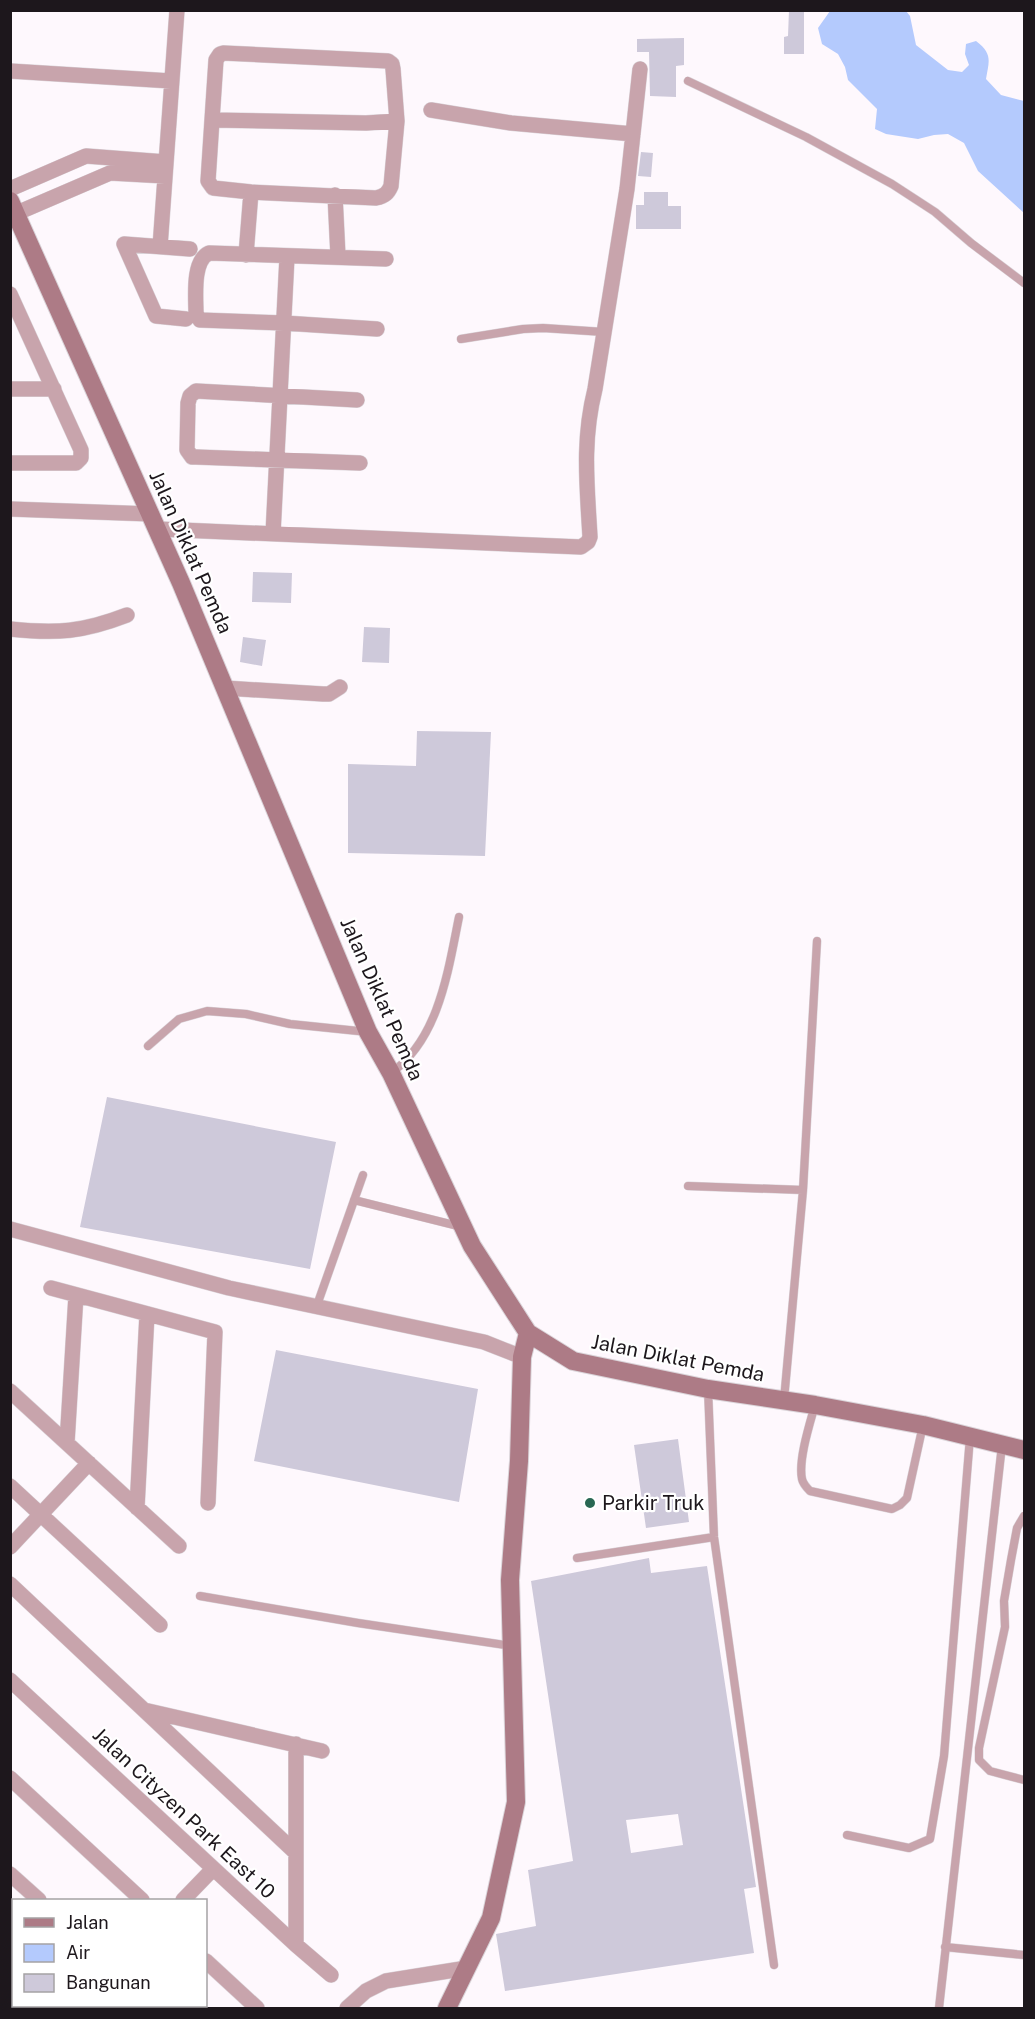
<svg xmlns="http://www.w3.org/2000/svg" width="1035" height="2019" viewBox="0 0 1035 2019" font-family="'Public Sans',sans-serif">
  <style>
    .water { fill: #b4cafd }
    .building { fill: #cec9da; fill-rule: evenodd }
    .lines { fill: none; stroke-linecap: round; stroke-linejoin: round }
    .lane-casing { stroke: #dad4d9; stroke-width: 9 }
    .street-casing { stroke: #dad4d9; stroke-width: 16 }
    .secondary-casing { stroke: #dad4d9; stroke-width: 20 }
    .lane { stroke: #c8a4ac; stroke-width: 8 }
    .street { stroke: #c8a4ac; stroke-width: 15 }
    .secondary { stroke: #ad7b86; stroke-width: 18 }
    .poi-dot { fill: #296753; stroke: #fff; stroke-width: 2 }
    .labels { text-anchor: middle; stroke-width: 4.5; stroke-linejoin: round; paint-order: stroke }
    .street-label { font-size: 20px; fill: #1d171c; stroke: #fff }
    .poi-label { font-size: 20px; fill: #1d171c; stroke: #fff; text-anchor: start }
  </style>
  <rect width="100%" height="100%" fill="#fef8fd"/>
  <path class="water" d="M830,11H906L910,16L916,45L948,70L962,72L969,65L965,54L966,44L976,41C993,54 989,61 986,79L1001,95L1024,101V213L978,171L964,143L948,134L934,135L918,139L886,134L875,129L877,109L848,80L845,67L838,54L822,44L818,28Z"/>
  <path class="building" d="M789,10H804V54H784V37L788,36Z
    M684,38V65L676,66V97L650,96L649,52H637V39Z
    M641,152L653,153L651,177L638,176Z
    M644,192H668V206H681V229H636V205H644Z
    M253,572L292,573L291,603L252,602Z
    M364,627L390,628L389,663L362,662Z
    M243,637L266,640L262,666L240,662Z
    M417,731L491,732L485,856L348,853V764L416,766Z
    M107,1097L336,1142L310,1269L80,1227Z
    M276,1350L478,1389L459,1502L254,1461Z
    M678,1439L689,1522L646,1528L634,1445Z
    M649,1558L651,1573L707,1566L756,1887L744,1889L754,1953L505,1991L496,1934L536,1926L528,1870L573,1861L531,1581ZM678,1814L683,1845L631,1853L626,1820Z"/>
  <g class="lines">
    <defs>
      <path id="lane" d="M688,81L806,137L892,184L935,212L971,243L1024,283
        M461,339L523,329L543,328L604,332
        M148,1046L179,1019L207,1011L246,1014L290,1024L368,1032
        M391,1073C439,1039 448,971 459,917
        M688,1186L803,1190
        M354,1200L462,1227
        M316,1308L363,1175
        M708,1389L714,1537L774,1965
        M784,1400L803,1190L817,941
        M815,1405C810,1423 798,1460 802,1479C803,1484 806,1487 810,1491L892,1509L900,1505L907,1498L923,1425
        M1024,1516L1017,1528L1011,1560L1004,1601L1005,1627L979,1748V1760L990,1771L1024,1780
        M577,1558L714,1537
        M200,1596L358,1623L512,1646
        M847,1835L909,1848L930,1839L944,1756L970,1437
        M945,1947L1024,1955
        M939,2008L1002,1445"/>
      <path id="street" d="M10,71L171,81
        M431,110L511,123L633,134
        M212,120L366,123L397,121L391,186C388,193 385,196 376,198L251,192L213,188L208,181Z
        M212,120L216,60L220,54L223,53L388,61L392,64L393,69L397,121
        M10,189L86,156L166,162
        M335,195L338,256
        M10,216L110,173L165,176
        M160,247L177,10
        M246,255L251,192
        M10,294L81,450V458L76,463H10
        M186,319L156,316L124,244L190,249
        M377,329L284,323L200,320L196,314C196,297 192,261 209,253L386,259
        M10,389H54
        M357,400L196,391L190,396L188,403L187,450L192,457H196L360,463
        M10,509L151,514
        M158,529L581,547L588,542L590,537C587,484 582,441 595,389L627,189L640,69
        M273,534L287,257
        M10,629C57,634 83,632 127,615
        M225,688L323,694H329L340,687
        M10,1229L229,1288L484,1342L522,1357
        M51,1288L215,1332L208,1503
        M10,1391L179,1546
        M67,1443L76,1295
        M10,1486L160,1625
        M137,1508L147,1314
        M10,1547L89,1463
        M10,1584L296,1853
        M10,1680L296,1945L331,1975
        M144,1710L322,1751
        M10,1778L142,1900
        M10,1874L39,1900
        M183,1900L213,1869
        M296,1945V1744
        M206,1961L257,2008
        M10,1971L14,1973
        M48,2006L51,2008
        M151,2006L154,2008
        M82,2008L85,2006
        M347,2008L366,1991L386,1981L467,1968"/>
      <path id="secondary" d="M10,201L181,583L368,1032L391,1073L472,1246L528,1333L573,1361L708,1389L815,1405L923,1425L1024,1450
        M447,2008L491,1918L516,1802L510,1580L519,1461L522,1357L528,1333"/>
    </defs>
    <use href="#lane" class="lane-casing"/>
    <use href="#street" class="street-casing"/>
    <use href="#secondary" class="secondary-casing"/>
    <use href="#lane" class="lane"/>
    <use href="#street" class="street"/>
    <use href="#secondary" class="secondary"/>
  </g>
  <circle class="poi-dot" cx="590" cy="1503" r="6"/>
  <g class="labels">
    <g class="street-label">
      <text transform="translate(191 552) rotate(66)" y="7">Jalan Diklat Pemda</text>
      <text transform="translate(382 999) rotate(66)" y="7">Jalan Diklat Pemda</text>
      <text transform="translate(678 1358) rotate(11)" y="7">Jalan Diklat Pemda</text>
      <text transform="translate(184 1813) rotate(43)" y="7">Jalan Cityzen Park East 10</text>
    </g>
    <g class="poi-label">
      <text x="602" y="1510">Parkir Truk</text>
    </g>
  </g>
  <rect width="1035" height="2019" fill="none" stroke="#1d171c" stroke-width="24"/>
  <rect x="12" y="1899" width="195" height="108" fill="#ffffff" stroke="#a5a2a4" stroke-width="1.5"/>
  <rect x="24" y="1918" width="30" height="9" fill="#ad7b86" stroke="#a5a2a4" stroke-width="1.5"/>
  <text x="66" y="1929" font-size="18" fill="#1d171c">Jalan</text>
  <rect x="24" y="1944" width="30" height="18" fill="#b4cafd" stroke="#a5a2a4" stroke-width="1.5"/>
  <text x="66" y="1959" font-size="18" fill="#1d171c">Air</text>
  <rect x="24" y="1974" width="30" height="18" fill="#cec9da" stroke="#a5a2a4" stroke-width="1.5"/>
  <text x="66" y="1989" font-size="18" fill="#1d171c">Bangunan</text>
</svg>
